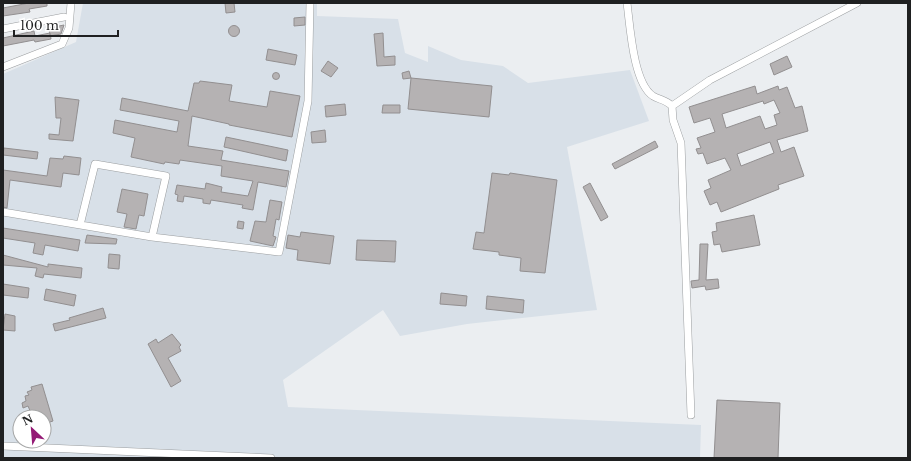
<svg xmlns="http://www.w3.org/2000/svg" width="911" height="461" viewBox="0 0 911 461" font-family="'Libre Baskerville',serif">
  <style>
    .built { fill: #d8e0e8; fill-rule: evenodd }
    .building { fill: #b5b2b3; stroke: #928f90; fill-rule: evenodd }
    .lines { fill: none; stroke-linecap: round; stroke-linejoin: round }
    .minor-casing { stroke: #9b9ea0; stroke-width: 8 }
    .minor { stroke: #fff; stroke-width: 7 }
  </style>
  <rect width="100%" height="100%" fill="#ebeef1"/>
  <path class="built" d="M83,3H317V16L398,19L405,53L428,62V46L461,60L503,66L528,83L630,70L649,121L567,147L597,310L467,324L400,336L383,310L283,380L288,407L701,425L700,458H3V74L76,42ZM20,417H44V441H20Z"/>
  <path class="building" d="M29,3H47V6L29,9L30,12L3,16V8Z
    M225,3H234L235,12L226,13Z
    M305,17V25L294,26V18Z
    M64,25L61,34L50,36L49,28Z
    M228.5 31a5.5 5.5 0 1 1 11 0a5.5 5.5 0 1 1-11 0Z
    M34,31L35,36L50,33L51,39L35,42L34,40L3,46V38Z
    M383,33L384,57L395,56V65L377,66L374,34Z
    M268,49L297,55L295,65L266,60Z
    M787,56L792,67L774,75L770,64Z
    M328,61L338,68L331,77L321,71Z
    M409,71L411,78L403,79L402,73Z
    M272.5 76a3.5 3.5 0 1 1 7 0a3.5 3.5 0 1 1-7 0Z
    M411,78L492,86L489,117L408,109Z
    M200,81L232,85L229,101L267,107L270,91L300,96L292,137L229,125V124L192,116L188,146L223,151L221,160L289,171L286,187L258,182L253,210L242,208L243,205L211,200L210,204L203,203V199L184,196L183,202L177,201L178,195L175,194L177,185L205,189L206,183L222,187L221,192L248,196L253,181L221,176L222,166L180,160L179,164L165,162L164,164L131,157L135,138L113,133L115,120L177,132L179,121L120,110L122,98L188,111L194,83H199Z
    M755,86L757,94L778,86L779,90L787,87L795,108L802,106L808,131L777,140L781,152L794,147L804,176L778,185L779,189L721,212L717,202L710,205L704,191L711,188L708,180L731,170L725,158L707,164L703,153L698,154L696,149L701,148L697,138L715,132L710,118L694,123L689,107ZM774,100L780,113L774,115L777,125L765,129L760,116L726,128L722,114L763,101L764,104ZM770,142L774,153L741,166L737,154Z
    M55,97L79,100L73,141L49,139V134L59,135L61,118H56Z
    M345,104L346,115L326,117L325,106Z
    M383,105H400V113H382Z
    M325,130L326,142L312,143L311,132Z
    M226,137L288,150L286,161L224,147Z
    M655,141L658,147L615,169L612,164Z
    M4,148L38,152L37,159L3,155Z
    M64,156L81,158L79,175L63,173L61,187L10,180L7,208L3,207V170L47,176L50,158L63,159Z
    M492,173L509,175L510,173L557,180L545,273L520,271L521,258L499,255V252L473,249L476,232L484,233Z
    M590,183L608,217L601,221L583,187Z
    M122,189L148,194L144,216L139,215L136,229L124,227L127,214L117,212Z
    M270,200L282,202L279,220L276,219L273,236L276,237L273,246L250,241L255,221L266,222Z
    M754,215L760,245L722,252L720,244L714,245L712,232L717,231L716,223Z
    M238,221L244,222L243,229L237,228Z
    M3,228L80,240L78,251L45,245L43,255L33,253L35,243L3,238Z
    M301,232L334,236L330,264L297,260L298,250L286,248L288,235L300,237Z
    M87,235L117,239L116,244L85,243Z
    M357,240L396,241L395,262L356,260Z
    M700,244H708L706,280L718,279L719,288L706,290L705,286L692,288L691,281L699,280Z
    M109,254L120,255L119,269L108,268Z
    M3,255L48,267V264L82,268L81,278L44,274L43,278L35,276L37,268L3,265Z
    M3,284L29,288L28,298L3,295Z
    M46,289L76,295L74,306L44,300Z
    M441,293L467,296L466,306L440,304Z
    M487,296L524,300L523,313L486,309Z
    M103,308L106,318L55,331L53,324L70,320L69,318Z
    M5,314L15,316V331L3,330Z
    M172,334L181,345L179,347L181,351L168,358L181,381L171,387L148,344L156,339L158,343Z
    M42,384L53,421L44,424V417H38L36,412L31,413L28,406L23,408L22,403L26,401L25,396L29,395L27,392L32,390L31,387Z
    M717,400L780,403L778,458H714Z"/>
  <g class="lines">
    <defs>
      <path id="minor" d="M627,3C630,25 633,83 653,96C660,100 666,100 672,106
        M3,29L64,17
        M3,67L62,44L69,28L71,3
        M3,212L152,237L279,252L308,101L310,3
        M80,225L95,164L166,176L152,237
        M691,415L681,143L673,120L672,106L710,80L857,3
        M3,446L271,458"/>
    </defs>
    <use href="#minor" class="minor-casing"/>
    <use href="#minor" class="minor"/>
  </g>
  <rect width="911" height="461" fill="none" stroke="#1f2021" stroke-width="8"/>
  <g transform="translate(32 429) rotate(334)"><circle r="19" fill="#ffffff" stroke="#a5a6a6"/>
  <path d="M0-3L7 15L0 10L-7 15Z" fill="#941975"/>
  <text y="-6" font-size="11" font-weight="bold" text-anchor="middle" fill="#1f2021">N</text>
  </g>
  <path d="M14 30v6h104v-6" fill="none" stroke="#1f2021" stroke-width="2"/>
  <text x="20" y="30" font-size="12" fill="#1f2021" stroke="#ffffff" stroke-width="3" paint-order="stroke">100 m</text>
</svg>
